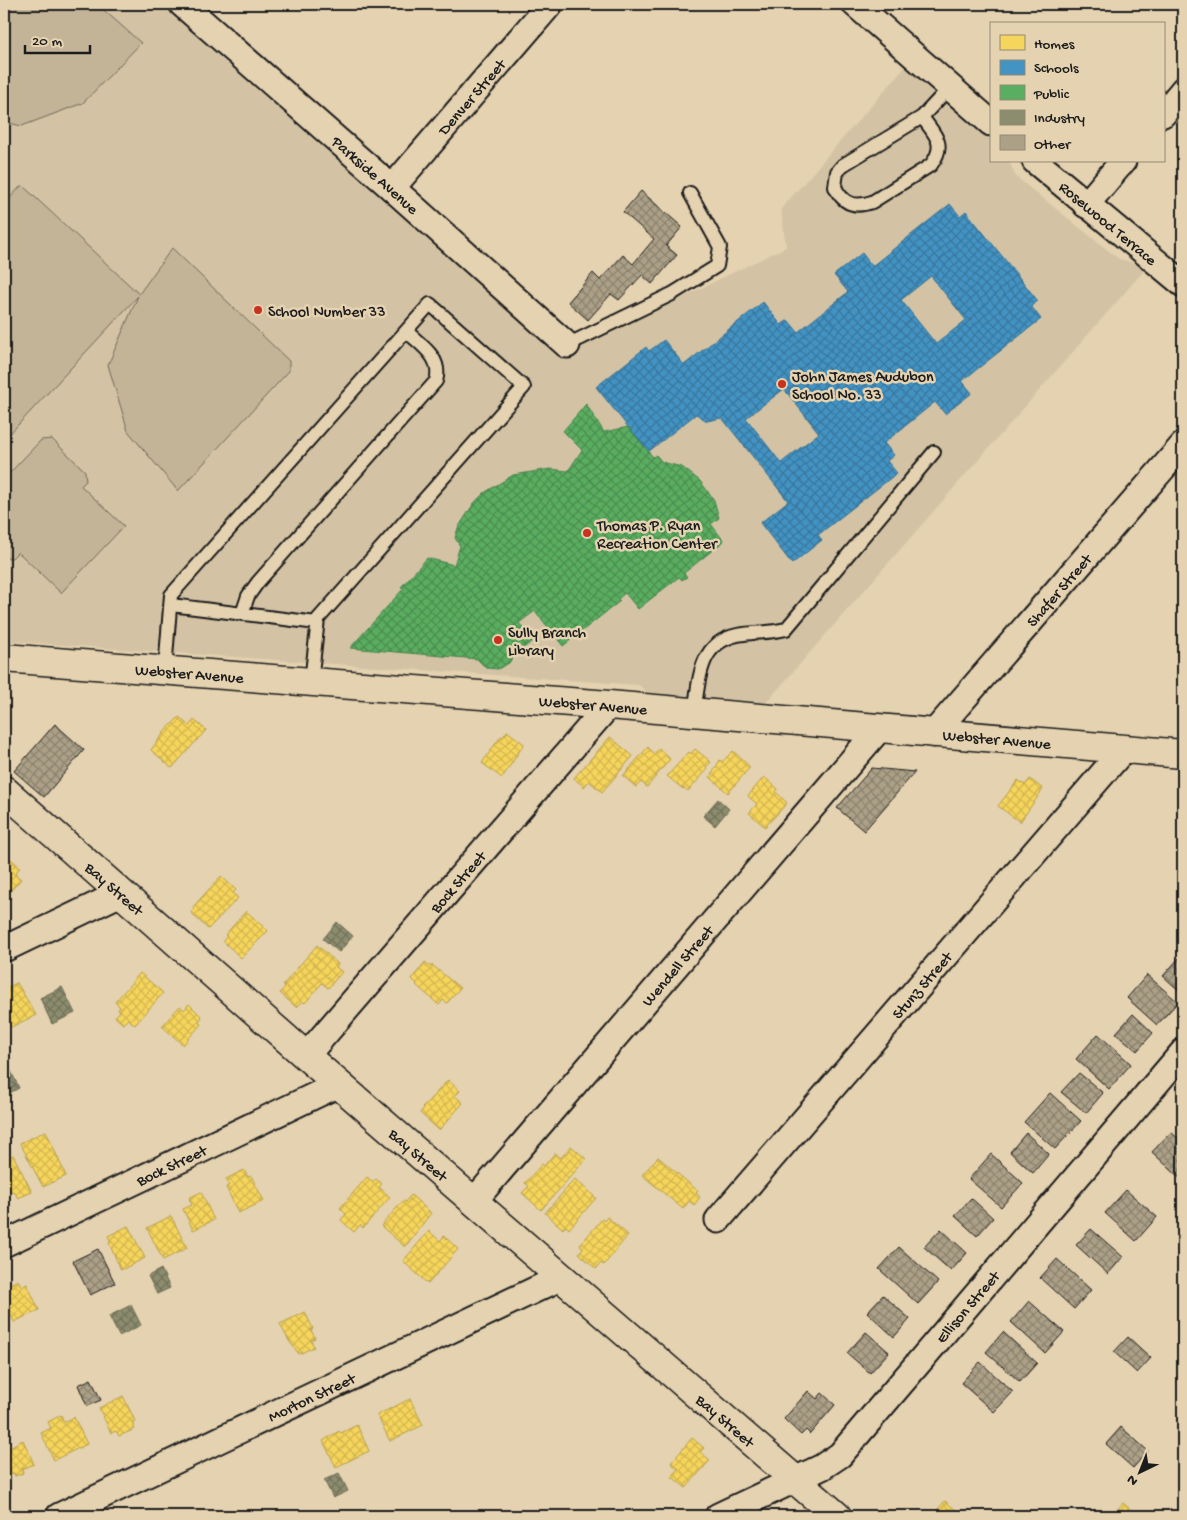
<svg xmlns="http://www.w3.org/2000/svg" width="1187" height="1520" viewBox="0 0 1187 1520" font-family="'Gochi Hand',sans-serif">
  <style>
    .built { fill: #d3c3a4 }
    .garden { fill: #c3b498; stroke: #70685a }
    .homes { fill: url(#homes-cross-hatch); stroke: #b59e49 }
    .schools { fill: url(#schools-cross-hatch); stroke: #376f91; fill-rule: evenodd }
    .public { fill: url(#public-cross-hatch); stroke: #47824c }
    .industry { fill: url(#industry-cross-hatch); stroke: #6a6a55 }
    .building { fill: url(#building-cross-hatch); stroke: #1c1c1c }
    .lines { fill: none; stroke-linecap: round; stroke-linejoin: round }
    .service-casing { stroke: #1c1c1c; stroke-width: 16 }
    .minor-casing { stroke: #1c1c1c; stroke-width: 29 }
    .tertiary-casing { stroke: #1c1c1c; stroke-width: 31 }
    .service { stroke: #e4d2b0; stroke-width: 12 }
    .minor { stroke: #e4d2b0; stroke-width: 25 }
    .tertiary { stroke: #e4d2b0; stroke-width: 28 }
    .poi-dot { fill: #c8321e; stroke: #e4d2b0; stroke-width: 2 }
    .labels { text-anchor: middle; stroke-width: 5; stroke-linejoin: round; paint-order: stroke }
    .street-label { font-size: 16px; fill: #1c1c1c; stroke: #e4d2b0 }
    .poi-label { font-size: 16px; fill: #1c1c1c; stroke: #e4d2b0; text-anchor: start }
  </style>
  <defs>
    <pattern id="homes-cross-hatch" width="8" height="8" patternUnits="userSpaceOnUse" patternTransform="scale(1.25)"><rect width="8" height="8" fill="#f6d55c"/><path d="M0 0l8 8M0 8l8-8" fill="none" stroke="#d2b64f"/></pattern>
    <pattern id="schools-cross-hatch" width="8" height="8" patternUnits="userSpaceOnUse" patternTransform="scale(1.25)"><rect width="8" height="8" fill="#4393c3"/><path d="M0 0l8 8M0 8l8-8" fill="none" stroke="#37779e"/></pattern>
    <pattern id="public-cross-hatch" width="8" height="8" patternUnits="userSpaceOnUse" patternTransform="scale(1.25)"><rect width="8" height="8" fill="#5aae61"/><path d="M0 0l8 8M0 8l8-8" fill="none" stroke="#4a8d4f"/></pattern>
    <pattern id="industry-cross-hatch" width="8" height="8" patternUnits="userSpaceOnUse" patternTransform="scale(1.25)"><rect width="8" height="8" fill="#8c8c6e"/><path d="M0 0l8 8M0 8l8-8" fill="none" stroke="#72725a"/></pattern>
    <pattern id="building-cross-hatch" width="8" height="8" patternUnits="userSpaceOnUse" patternTransform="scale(1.25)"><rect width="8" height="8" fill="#aca087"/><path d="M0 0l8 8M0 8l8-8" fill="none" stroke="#8b826e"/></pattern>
  </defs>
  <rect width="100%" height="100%" fill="#e4d2b0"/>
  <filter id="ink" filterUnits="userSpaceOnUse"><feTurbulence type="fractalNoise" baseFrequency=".02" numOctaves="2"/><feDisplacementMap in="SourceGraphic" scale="10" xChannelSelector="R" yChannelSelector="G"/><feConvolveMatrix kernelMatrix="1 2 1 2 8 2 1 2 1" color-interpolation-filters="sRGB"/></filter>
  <g filter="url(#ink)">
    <path class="built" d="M4,4H162L563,355L786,247L781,209L906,66L991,140V161H1009L1016,177L1119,259L1148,266L764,705L650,695L639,685L4,641Z"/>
    <path class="garden" d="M4,4H97L141,43L83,103L22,126L4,122Z
      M22,185L139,294L172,248L289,361V371L178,491L128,431L108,365L138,296L4,440V204Z
      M52,439L85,471L86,481L81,486L124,526L61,593L18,552L12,558H4V479L41,440Z"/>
    <path class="homes" d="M179,717L189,726L194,720L206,730L172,768L151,750L166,730Z
      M507,731L524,744L502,778L482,763L501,736L503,737Z
      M610,737L633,756L602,792L589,781L584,787L574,778Z
      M648,747L654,754L659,748L670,759L647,787L641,782L636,787L623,776Z
      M695,749L711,762L706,767L708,769L688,791L684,788L683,789L667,776L689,752L691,754Z
      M733,751L750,767L728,793L710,777L720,760L722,762Z
      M764,777L778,789L776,792L787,803L765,827L749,813L757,804L748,796Z
      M1030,779L1043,789L1020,822L998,806L1018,780L1025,785Z
      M6,855L20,867L15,874L21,879L7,895L11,898L6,903L4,902V858Z
      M221,876L236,890L233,893L238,898L208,929L191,913L194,909L193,907Z
      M246,911L268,931L241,958L223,941L227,936L225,935Z
      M317,945L338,964L336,967L342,972L328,988L322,983L305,1003L302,1001L296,1007L280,993L285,987L283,985Z
      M425,962L431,967L432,965L460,988L447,1003L443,1000L439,1005L416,985L417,984L412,979Z
      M140,973L163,993L135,1025L128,1019L123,1024L115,1017L120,1011L118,1010L120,1007L115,1002Z
      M17,983L36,1015L11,1027L4,1011V989Z
      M189,1004L202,1017L198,1022L201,1024L183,1045L162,1026L180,1006L184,1010Z
      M448,1080L460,1091L455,1096L463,1103L439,1130L420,1113L423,1109L422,1108Z
      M46,1131L66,1176L43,1187L20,1143Z
      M571,1146L586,1159L541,1210L522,1193L529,1186L525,1183L542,1164L544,1166L555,1153L561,1158Z
      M13,1155L32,1192L18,1198L14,1191L4,1194V1159Z
      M658,1157L698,1191L696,1193L700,1197L694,1205L689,1201L683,1209L642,1175Z
      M244,1170L248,1177L251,1176L264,1201L238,1213L226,1187L229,1185L226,1179Z
      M367,1177L373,1182L376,1179L382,1184L379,1187L390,1197L363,1228L360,1225L354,1232L341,1220L346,1214L340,1208Z
      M575,1179L596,1198L569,1229L566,1226L563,1229L545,1213Z
      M201,1192L214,1220L193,1230L183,1209L192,1205L189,1198Z
      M411,1195L431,1213L405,1247L381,1226L403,1201L405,1202Z
      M171,1216L187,1248L163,1260L147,1228Z
      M607,1217L628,1235L604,1265L601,1263L596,1269L579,1253L583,1248L580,1245L602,1219L604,1221Z
      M128,1226L145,1258L121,1270L109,1243L111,1242L108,1236Z
      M429,1231L440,1241L444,1236L458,1249L428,1284L403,1261Z
      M18,1280L21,1286L27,1284L39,1310L14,1322L4,1299V1287Z
      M305,1312L313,1329L311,1330L315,1338L311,1340L314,1347L299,1354L289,1341L280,1324Z
      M123,1396L135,1421L132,1422L135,1429L119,1436L116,1431L111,1433L99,1408Z
      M410,1399L423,1425L390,1441L377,1415Z
      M61,1415L64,1422L74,1417L87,1444L54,1460L41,1433L51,1428L48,1422Z
      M357,1425L369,1451L336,1467L323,1441L339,1431L341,1433Z
      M692,1438L704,1448L700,1452L710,1460L686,1488L671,1476L678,1469L671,1463Z
      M23,1440L34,1464L22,1469L23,1473L15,1476L14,1473L4,1478V1450Z
      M945,1501L963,1516H932Z
      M1123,1503L1138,1516H1112Z"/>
    <path class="schools" d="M950,204L960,216L966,211L1038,301L1031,306L1041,319L962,381L972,393L945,414L935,402L884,443L894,455L887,461L897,473L818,535L822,540L792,564L760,523L788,501L722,418L707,421L696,414L648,452L596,387L646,347L649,351L664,340L684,365L763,302L781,325L788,320L798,332L848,292L834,275L862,253L872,266ZM931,276L966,320L936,344L901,300ZM784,389L819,433L781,463L746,418Z"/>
    <path class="public" d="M586,404L604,432L628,427L653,457L656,455L662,462L682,467L700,481L714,500L719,518L711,524L724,541L684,573L687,577L682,580L679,577L638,609L625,593L618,599L620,601L563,646L535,611L519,623L533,641L519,651L515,647L513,649L512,658L509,663L498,669L486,668L477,659L350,648L404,588L401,587L427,558L454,565L460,546L455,538L458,528L474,503L484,493L513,475L550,469L568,471L582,450L563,431Z"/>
    <path class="industry" d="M718,799L729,809L715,826L703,816Z
      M337,922L353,936L339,952L323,939Z
      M62,987L75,1013L52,1024L40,998Z
      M10,1069L19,1088L4,1096V1073Z
      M161,1269L170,1288L157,1294L148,1276Z
      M131,1305L141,1325L119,1336L109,1316Z
      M339,1473L348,1491L333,1498L324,1480Z"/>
    <path class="building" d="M641,191L682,227L666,246L677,255L652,284L642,275L619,300L611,294L588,320L568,302L593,273L600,280L623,255L633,264L654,239L623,212Z
      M55,724L84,750L44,797L14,771Z
      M872,768L915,772L864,831L837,808Z
      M1179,958L1183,961V994L1163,976Z
      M1147,975L1178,1002L1157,1025L1127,998Z
      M1133,1014L1153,1033L1137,1051L1116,1033Z
      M1098,1034L1131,1064L1109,1089L1076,1059Z
      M1079,1073L1103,1093L1086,1113L1061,1092Z
      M1050,1093L1081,1121L1055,1149L1024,1122Z
      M1171,1132L1183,1143V1181L1152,1152Z
      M1026,1133L1049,1154L1033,1173L1010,1152Z
      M991,1154L1023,1183L1001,1207L969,1179Z
      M1126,1190L1157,1217L1136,1241L1105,1213Z
      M971,1198L993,1218L977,1236L955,1216Z
      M941,1229L967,1253L951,1271L924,1247Z
      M1091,1229L1123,1257L1108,1274L1076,1245Z
      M899,1247L938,1282L918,1304L879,1269Z
      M98,1249L115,1283L90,1295L73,1261Z
      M1057,1259L1091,1290L1074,1309L1040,1278Z
      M883,1295L910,1319L894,1337L867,1312Z
      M1029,1301L1064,1332L1045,1353L1011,1322Z
      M866,1332L889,1352L870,1373L847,1353Z
      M1003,1332L1037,1363L1020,1382L986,1352Z
      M1128,1337L1151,1358L1137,1373L1114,1352Z
      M980,1362L1013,1392L994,1412L961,1383Z
      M91,1379L101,1400L87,1406L78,1385Z
      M808,1391L817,1399L822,1393L835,1405L810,1434L806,1430L801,1435L784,1419Z
      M1121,1427L1148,1451L1133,1468L1106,1444Z"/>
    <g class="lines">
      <defs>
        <path id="service" d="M922,117C935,135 947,144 931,165L872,202C855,208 843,204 835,187L837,172L843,165L922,117L950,87
          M567,345L672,294L717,266L720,247L690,193
          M171,605L317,623
          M242,614L248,596L258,582L436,381C443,358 421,345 406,331
          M165,670L171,595L430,304L524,387L318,619L311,682
          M694,713C700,676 699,639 744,634C759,632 770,633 786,629L934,452"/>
        <g id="minor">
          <path id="s1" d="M182,4L392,188L567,345"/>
          <path d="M855,4L991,123"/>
          <path d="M1163,114L1183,90"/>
          <path id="s2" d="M1035,161L1183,284"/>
          <path id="s3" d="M392,188L550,4"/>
          <path d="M1086,205L1123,161"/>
          <path id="s4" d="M933,734L1183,445"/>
          <path d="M4,949L121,893"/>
          <path id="s5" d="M306,1056L609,705"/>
          <path id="s6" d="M474,1201L879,729"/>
          <path id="s7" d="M718,1220L1124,749"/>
          <path id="s8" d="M4,1244L339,1084"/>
          <path id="s9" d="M59,1516L562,1277"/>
          <path id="s10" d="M718,1516L822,1467L840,1455L1183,1052"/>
        </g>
        <g id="tertiary">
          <path id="s11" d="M4,658L609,705L1183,754"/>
          <path id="s12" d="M4,790L306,1056L837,1516"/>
        </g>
      </defs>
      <use href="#service" class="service-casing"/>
      <use href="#minor" class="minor-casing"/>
      <use href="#tertiary" class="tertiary-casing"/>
      <use href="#service" class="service"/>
      <use href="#minor" class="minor"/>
      <use href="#tertiary" class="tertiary"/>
    </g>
  </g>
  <g class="poi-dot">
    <circle cx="258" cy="310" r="5"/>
    <circle cx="782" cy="384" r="5"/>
    <circle cx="587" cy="533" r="5"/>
    <circle cx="498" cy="640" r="5"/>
  </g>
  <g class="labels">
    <g class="street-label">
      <text dy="6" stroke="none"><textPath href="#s3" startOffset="121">Denver Street</textPath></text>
      <text dy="6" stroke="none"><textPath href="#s1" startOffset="258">Parkside Avenue</textPath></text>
      <text dy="6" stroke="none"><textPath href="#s2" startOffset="96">Rosewood Terrace</textPath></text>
      <text dy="6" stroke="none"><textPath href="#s4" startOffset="191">Shafer Street</textPath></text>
      <text dy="6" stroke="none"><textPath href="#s11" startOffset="186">Webster Avenue</textPath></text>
      <text dy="6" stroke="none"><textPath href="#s11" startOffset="591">Webster Avenue</textPath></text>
      <text dy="6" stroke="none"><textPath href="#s11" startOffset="996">Webster Avenue</textPath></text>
      <text dy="6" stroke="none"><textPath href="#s5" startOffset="231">Bock Street</textPath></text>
      <text dy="6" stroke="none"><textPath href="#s12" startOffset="148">Bay Street</textPath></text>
      <text dy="6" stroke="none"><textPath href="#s6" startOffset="311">Wendell Street</textPath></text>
      <text dy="6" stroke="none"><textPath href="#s7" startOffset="311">Stunz Street</textPath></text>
      <text dy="6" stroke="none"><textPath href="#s12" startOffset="552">Bay Street</textPath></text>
      <text dy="6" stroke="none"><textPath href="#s8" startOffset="185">Bock Street</textPath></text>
      <text dy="6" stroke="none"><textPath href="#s10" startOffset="332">Ellison Street</textPath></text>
      <text dy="6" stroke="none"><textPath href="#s9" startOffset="279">Morton Street</textPath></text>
      <text dy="6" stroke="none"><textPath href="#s12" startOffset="958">Bay Street</textPath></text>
    </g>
    <g class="poi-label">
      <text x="268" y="316">School Number 33</text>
      <text x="792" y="381">John James Audubon<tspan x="792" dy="18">School No. 33</tspan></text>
      <text x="597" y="530">Thomas P. Ryan<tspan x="597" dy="18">Recreation Center</tspan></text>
      <text x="508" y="637">Sully Branch<tspan x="508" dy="18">Library</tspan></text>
    </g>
  </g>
  <rect width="1187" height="1520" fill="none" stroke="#e4d2b0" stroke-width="20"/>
  <rect x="10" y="10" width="1167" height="1500" fill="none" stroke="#1c1c1c" stroke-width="2" filter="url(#ink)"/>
  <rect x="990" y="22" width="175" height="140" fill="#e4d2b0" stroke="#948975"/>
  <rect x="1000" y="35" width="25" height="15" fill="#f6d55c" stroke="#948975"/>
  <text x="1034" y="48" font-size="15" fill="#1c1c1c">Homes</text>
  <rect x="1000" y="60" width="25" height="15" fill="#4393c3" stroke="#948975"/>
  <text x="1034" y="72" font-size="15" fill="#1c1c1c">Schools</text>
  <rect x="1000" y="85" width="25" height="15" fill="#5aae61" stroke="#948975"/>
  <text x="1034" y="98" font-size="15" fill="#1c1c1c">Public</text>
  <rect x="1000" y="110" width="25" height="15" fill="#8c8c6e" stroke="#948975"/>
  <text x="1034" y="122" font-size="15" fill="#1c1c1c">Industry</text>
  <rect x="1000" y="135" width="25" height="15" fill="#aca087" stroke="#948975"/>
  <text x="1034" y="148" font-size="15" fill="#1c1c1c">Other</text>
  <g transform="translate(1140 1472) rotate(223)" stroke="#e4d2b0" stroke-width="4" paint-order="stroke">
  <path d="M0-4L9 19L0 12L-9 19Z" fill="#1c1c1c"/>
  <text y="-8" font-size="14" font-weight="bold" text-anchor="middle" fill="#1c1c1c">N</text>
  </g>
  <path d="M25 45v8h65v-8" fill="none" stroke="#1c1c1c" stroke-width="2.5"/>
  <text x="32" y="45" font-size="15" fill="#1c1c1c" stroke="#e4d2b0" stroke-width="4" paint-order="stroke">20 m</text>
</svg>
